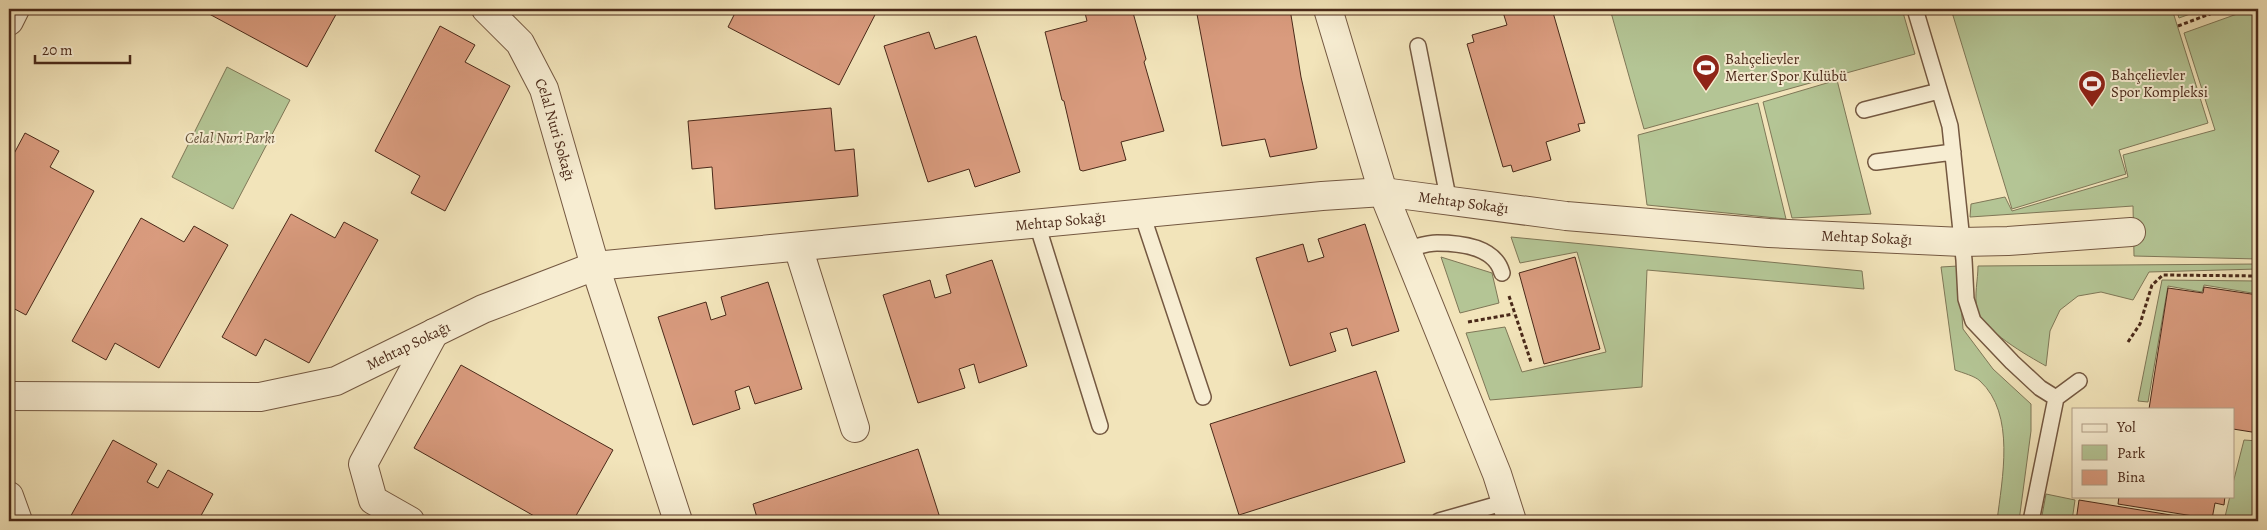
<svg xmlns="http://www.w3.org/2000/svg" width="2267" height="530" viewBox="0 0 2267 530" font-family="Alegreya,serif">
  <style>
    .green { fill: #b4c595; stroke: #7f7757 }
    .building { fill: #d99b7e; stroke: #4a2919 }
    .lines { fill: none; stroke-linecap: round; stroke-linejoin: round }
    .service-casing { stroke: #745841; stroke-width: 18 }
    .minor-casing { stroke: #745841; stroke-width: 30 }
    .path { stroke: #4a2919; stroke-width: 3; stroke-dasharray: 4 2.5; stroke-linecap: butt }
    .service { stroke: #f7edd2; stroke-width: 15 }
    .minor { stroke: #f7edd2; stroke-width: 28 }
    .labels { text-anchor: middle; stroke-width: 4; stroke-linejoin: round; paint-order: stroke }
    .poi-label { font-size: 15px; fill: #4a2919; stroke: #f7edd2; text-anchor: start }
    .street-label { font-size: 15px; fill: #4a2919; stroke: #f7edd2 }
    .park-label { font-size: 15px; font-style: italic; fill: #645038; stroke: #f7edd2 }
  </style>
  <rect width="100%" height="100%" fill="#f2e4ba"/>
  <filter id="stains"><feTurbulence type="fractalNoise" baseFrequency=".004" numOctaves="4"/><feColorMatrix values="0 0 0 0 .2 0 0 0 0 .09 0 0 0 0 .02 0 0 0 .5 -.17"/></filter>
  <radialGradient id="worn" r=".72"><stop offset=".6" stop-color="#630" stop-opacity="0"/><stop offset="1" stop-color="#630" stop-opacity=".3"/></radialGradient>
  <path class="green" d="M1610,9H1902L1915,54L1644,129Z
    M1951,9H2172L2208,123L2119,150L2126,174L2012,209Z
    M2176,9H2204L2179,18Z
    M2251,9H2258V259L2134,256L2133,206L1970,217L1971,204L2005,197L2012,211L2128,177L2123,155L2215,130L2184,33Z
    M227,67L290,100L233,209L172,177Z
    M1837,80L1871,214L1792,218L1763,102Z
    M1758,103L1786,219L1647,205L1638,135Z
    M1511,237L1862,271L1864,289L1647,270L1642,387L1490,400L1466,333L1505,327L1522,372L1606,352L1577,252L1520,263Z
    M1441,257L1492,273L1499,303L1460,313Z
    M2258,264V269L2149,272L2133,300L2101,292L2078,296L2060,310L2050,331L2046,366C2028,356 1982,330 1977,309C1974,296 1978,279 1978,266Z
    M1958,266L1963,329L1993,369L2031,404V431L2019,521H1997C2002,479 2016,414 1980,381C1975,376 1963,373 1955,370L1941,267Z
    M2162,280L2258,281V294L2204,285L2202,292L2168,286L2148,402L2138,401Z
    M2244,440L2258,441L2256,472L2258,480V521H2224L2230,496H2233V483Z
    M2046,494L2075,500L2072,521H2041Z"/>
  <path class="building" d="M200,9H339L307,67Z
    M737,9H878L839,85L728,27Z
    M1084,9H1132L1146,59L1144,62L1164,131L1121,142L1126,160L1083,171L1080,170L1064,101L1062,100L1045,32L1087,21Z
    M1196,9H1246L1247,14L1270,9H1290L1301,77L1317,148L1315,149L1270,157L1265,139L1222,146Z
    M1502,9H1552L1585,123L1578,124L1580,131L1546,142L1551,160L1513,172L1511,165L1503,167L1467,44L1474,42L1472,35L1507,25Z
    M440,26L475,45L465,62L510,86L445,211L411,193L420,176L375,151Z
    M929,32L935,49L976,36L1020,172L975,187L969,169L928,182L884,46Z
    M831,108L835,151L854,149L858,196L715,209L712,167L692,169L688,121Z
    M25,133L59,151L50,167L94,191L26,315L9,306V163Z
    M291,214L335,238L344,222L378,240L309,363L265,339L256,356L222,337Z
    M141,218L184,242L194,226L228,245L159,368L115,343L106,360L72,341Z
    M1365,224L1399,331L1352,346L1347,328L1330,333L1336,351L1290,366L1256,258L1303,244L1308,262L1324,257L1318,239Z
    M1575,257L1600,349L1544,364L1519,273Z
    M992,260L1027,366L979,383L974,364L959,369L965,388L918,403L883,295L930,280L935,298L951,293L946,275Z
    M768,282L802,389L755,404L749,386L735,391L740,409L693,425L658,317L706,302L711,320L726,315L721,297Z
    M2204,287L2258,295V433L2233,429V409H2149L2168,288L2203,293Z
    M461,365L613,450L573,521H543L414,448Z
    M1376,371L1405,462L1239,515L1210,424Z
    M113,440L157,464L147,482L158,488L168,470L213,494L198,521H68Z
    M918,449L941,521H758L753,504Z
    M2119,496H2225L2224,505L2215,503L2212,519L2118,504Z
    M2079,500L2177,516L2176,521H2076Z"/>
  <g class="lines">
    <defs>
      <path id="service" d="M1915,9L1950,126L1964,260L1966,299L1973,321L2012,362L2040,388L2056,398
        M1418,46L1449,202
        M1864,110L1939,91
        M1876,162L1953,152
        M1142,214L1203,397
        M1037,224L1100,426
        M1406,249C1416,247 1427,243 1437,243C1461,243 1495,247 1502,273
        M1439,521L1506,502
        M2031,521L2056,398L2079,381"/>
      <g id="minor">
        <path id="s1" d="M486,9L520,43L544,89L595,266L678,521"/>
        <path d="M1328,9L1383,192L1497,474L1512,521"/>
        <path d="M9,21L15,9"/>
        <path d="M798,247L855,428"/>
        <path id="s2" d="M9,396L260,397L336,381L483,309L595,266L1322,196L1383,192L1566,216L1769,233L1962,242L2008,241L2131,232"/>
        <path d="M9,496L18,521"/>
        <path d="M410,521L373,500L363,464L434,333"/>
      </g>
    </defs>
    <use href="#service" class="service-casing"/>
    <use href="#minor" class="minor-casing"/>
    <path class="path" d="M2178,26L2223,9
      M1509,296L1531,362
      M1468,322L1513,314
      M2128,342L2140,324L2152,285L2163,275L2258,276"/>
    <use href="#service" class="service"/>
    <use href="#minor" class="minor"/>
  </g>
  <defs>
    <symbol id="stadium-pin" viewBox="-11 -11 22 30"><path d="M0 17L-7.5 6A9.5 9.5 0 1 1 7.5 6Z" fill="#8f2418" stroke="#f7edd2"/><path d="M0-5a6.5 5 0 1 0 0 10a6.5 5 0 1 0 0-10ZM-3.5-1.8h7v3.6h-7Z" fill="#fff"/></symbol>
  </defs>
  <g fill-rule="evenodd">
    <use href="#stadium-pin" x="1690" y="52" width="32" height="43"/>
    <use href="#stadium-pin" x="2076" y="68" width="32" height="43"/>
  </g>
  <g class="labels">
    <g class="poi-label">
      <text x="1725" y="64">Bahçelievler<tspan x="1725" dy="17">Merter Spor Kulübü</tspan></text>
      <text x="2111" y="80">Bahçelievler<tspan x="2111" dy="17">Spor Kompleksi</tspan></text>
    </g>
    <g class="street-label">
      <text dy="5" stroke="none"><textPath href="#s1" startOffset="142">Celal Nuri Sokağı</textPath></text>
      <text dy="5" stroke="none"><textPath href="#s2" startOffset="1485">Mehtap Sokağı</textPath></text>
      <text dy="5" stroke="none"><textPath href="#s2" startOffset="1080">Mehtap Sokağı</textPath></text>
      <text dy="5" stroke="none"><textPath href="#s2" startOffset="1890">Mehtap Sokağı</textPath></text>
      <text dy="5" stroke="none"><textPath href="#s2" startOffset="409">Mehtap Sokağı</textPath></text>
    </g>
    <g class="park-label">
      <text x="230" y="143">Celal Nuri Parkı</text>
    </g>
  </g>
  <rect width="2267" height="530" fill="none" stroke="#f2e4ba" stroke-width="30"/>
  <rect x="10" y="10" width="2247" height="510" fill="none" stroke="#4a2919" stroke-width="2.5"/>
  <rect x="15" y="15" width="2237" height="500" fill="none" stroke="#4a2919"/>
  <rect x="2072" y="408" width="162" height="90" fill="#f7edd2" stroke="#b29f88"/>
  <rect x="2082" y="424" width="25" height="8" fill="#f7edd2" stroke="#b29f88"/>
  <text x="2117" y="432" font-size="15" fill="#4a2919">Yol</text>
  <rect x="2082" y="445" width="25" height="15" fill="#b4c595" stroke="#b29f88"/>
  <text x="2117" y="458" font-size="15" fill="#4a2919">Park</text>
  <rect x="2082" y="470" width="25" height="15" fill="#d99b7e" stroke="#b29f88"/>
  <text x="2117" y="482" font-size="15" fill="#4a2919">Bina</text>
  <path d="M35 55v8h95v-8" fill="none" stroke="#4a2919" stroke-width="2.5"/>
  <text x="42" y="55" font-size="15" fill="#4a2919" stroke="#f7edd2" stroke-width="4" paint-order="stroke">20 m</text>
  <rect width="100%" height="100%" filter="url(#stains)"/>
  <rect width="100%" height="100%" fill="url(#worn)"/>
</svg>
